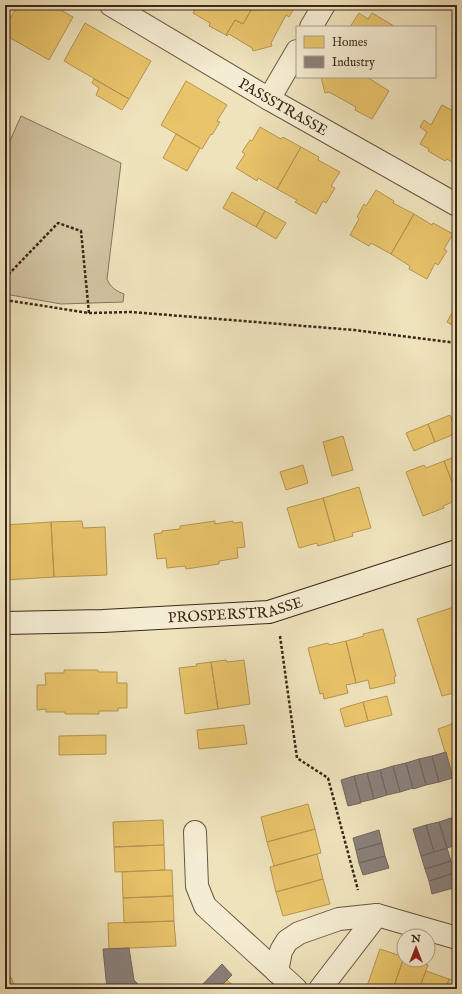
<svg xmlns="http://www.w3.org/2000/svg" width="462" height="994" viewBox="0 0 462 994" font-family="'IM FELL English',serif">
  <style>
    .green { fill: #d1c3a0; stroke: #86765c }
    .homes { fill: #e9c46a; stroke: #b59552 }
    .industry { fill: #8a817c; stroke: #73665e }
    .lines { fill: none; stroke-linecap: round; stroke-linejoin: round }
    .street-casing { stroke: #695742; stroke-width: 24 }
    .secondary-casing { stroke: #3c2819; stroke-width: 24 }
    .path { stroke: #3c2819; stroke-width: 2.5; stroke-dasharray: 3 2; stroke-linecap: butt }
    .street { stroke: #f5edd3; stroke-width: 22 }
    .secondary { stroke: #f5edd3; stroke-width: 22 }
    .labels { text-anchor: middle; stroke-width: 4; stroke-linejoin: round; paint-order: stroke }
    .street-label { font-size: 15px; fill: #3c2819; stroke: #f5edd3 }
  </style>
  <rect width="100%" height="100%" fill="#efe3bc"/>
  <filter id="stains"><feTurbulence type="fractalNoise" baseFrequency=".005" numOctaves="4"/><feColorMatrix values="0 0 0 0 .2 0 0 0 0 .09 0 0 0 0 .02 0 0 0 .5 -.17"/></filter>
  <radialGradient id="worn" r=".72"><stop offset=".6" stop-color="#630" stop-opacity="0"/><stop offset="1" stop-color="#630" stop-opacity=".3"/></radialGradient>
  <path class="green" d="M21,116L121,163L107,279C110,287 116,291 124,294L123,302L61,304L5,294V152Z"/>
  <path class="homes" d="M18,5H52L73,17L49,60L5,35V27Z
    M198,5H254L243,24L235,20L226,35L209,26L210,23L193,13Z
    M254,5H296L289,17L286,15L271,43L272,46L253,51L252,48L229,34L227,36L226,35L235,20L243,24Z
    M359,13L368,19L372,13L394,26V27H350Z
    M85,23L151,61L129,99L64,61Z
    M321,77H367L389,91L372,119L355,110L356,107L329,92L325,93Z
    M94,79L129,99L122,110L96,95L99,88L92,83Z
    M186,81L227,105L217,121L220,122L212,135L211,134L202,149L161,125Z
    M442,105L457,113V165L447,159L445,161L428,151L429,149L420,144L427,132L420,127L424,120L431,125Z
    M260,127L281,139L283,137L301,147L277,189L258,178L257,181L236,168L245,154L242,152L250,140L252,141Z
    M176,134L200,148L187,171L163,158Z
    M301,147L319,157L318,160L340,172L331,186L335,188L326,203L323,201L316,214L295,202L297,200L277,189Z
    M376,190L394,201L393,203L414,214L391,254L371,243L369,246L350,235L359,219L357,217L364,204L366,206Z
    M232,192L265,211L256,227L223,208Z
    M265,211L286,223L276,239L256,227Z
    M414,214L432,225L433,223L453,234L444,249L447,251L438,265L435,263L427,279L409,269L410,266L391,254Z
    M453,311L457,312V328L447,322Z
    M450,415L457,433L435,442L428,424Z
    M428,424L435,442L414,451L406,433Z
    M343,436L353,470L332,476L323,442Z
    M457,456V495L444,461Z
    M444,461L457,495V500L443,506L444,508L423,516L406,472L424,465L426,468Z
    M303,465L308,483L286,490L280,472Z
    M359,487L371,528L352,533L353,536L335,541L323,498Z
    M323,498L335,541L318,546L317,543L299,548L287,508Z
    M82,521L83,528L105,527L107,575L54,577L51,522Z
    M215,521V524L233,521V523L242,522L245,547L237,548L238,558L219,561V564L186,569L185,566L167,568L166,558L157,559L154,534L162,533V531L180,529V526Z
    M51,522L54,577L5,580V525Z
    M457,606V663L454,664L457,671V692L442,696L417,619Z
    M383,629L396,676L394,677L395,683L370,689L368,680L356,683L346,641L364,636L363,634Z
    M346,641L356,683L346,685L348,693L324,699L323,693L320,694L308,648L328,643L329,645Z
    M226,660L227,662L244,660L250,704L218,709L211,662Z
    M211,662L218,709L185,714L179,668L197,666L196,664Z
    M64,670H98V672H117V683H127V708H118V711H99V714H65V712H46V709L37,710V685H46L45,673H64Z
    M387,696L392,715L368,721L363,702Z
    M363,702L368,721L345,727L340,709Z
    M452,724L457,742V770L451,772L438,729Z
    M244,725L247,744L199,749L197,730Z
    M106,735V754L59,755V736Z
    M457,770V785L453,772Z
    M308,804L315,829L267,842L261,817Z
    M163,820L164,845L114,847L113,822Z
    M315,829L321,853L274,866L267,842Z
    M164,845L165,870L115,872L114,847Z
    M317,854L323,879L276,892L270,867Z
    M165,870H172L173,896L123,898L122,872Z
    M323,879L330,904L283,916L276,892Z
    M173,896L174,921L124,923L123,898Z
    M174,921L176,946L109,949L108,923Z
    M380,949L404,957L393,989H366Z
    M404,957V960H413L428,965L419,989H393Z
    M5,964L16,989H5Z
    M426,971L449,979L446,989H419Z
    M449,979L457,982V989H446Z
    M227,980L237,989H218Z"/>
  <path class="industry" d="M446,752L453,778L439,782L432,756Z
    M432,756L439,782L426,785L419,759Z
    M419,759L426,785L413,789L406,763Z
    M406,763L413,788L400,792L393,766Z
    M393,766L400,792L387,795L380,770Z
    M380,770L387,795L374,799L367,773Z
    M367,773L374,799L361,802L354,776Z
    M354,776L361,803L348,806L341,780Z
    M457,816V838L451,818Z
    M451,818L457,838V845L447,848L439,822Z
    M439,822L447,848L434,852L426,825Z
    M426,825L434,852L421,856L413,829Z
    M379,830L382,843L356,850L353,838Z
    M382,843L385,856L359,863L356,850Z
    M447,848L451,861L425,869L421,856Z
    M385,856L389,868L363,875L359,863Z
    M451,861L454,873L429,881L425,869Z
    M454,873L457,887L432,894L429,881Z
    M129,948L134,980L143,989H107L103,949Z
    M222,964L232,975L218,989H208L203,984Z"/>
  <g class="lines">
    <defs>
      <g id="street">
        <path id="s1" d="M111,5L269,99L457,205"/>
        <path d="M311,27L324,5"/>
        <path d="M269,99L297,51"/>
        <path d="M195,832L197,886L205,906L296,989"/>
        <path d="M277,972L281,951L287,941L299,933L339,919L377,915"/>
        <path d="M320,989L377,915L457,938"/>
      </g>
      <g id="secondary">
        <path id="s2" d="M5,623L103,621L269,612L457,551"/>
      </g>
    </defs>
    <use href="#street" class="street-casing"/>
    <use href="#secondary" class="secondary-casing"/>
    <path class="path" d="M5,278L58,223L81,231L89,313
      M5,300L89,313L131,312L194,317L354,330L457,343
      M280,636L297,758L328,778L358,890"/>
    <use href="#street" class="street"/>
    <use href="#secondary" class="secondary"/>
  </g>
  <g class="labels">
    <g class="street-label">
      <text dy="5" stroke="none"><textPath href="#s1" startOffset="200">PASSSTRASSE</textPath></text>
      <text dy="5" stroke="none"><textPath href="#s2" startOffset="231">PROSPERSTRASSE</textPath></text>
    </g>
  </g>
  <rect width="462" height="994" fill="none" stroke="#efe3bc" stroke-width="20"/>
  <rect x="6" y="6" width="450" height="982" fill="none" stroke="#3c2819" stroke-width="2"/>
  <rect x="10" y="10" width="442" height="974" fill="none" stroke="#3c2819"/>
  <rect x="296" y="26" width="140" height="52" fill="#f5edd3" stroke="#ab9e89"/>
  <rect x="304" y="36" width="20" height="12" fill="#e9c46a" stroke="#ab9e89"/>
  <text x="332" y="46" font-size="12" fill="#3c2819">Homes</text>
  <rect x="304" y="56" width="20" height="12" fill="#8a817c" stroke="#ab9e89"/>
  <text x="332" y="66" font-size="12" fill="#3c2819">Industry</text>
  <g transform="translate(416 948)"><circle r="19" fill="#f5edd3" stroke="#ab9e89"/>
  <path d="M0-3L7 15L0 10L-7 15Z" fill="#8f2418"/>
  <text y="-6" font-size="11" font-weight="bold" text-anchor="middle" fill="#3c2819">N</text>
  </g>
  <rect width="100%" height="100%" filter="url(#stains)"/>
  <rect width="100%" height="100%" fill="url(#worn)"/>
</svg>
